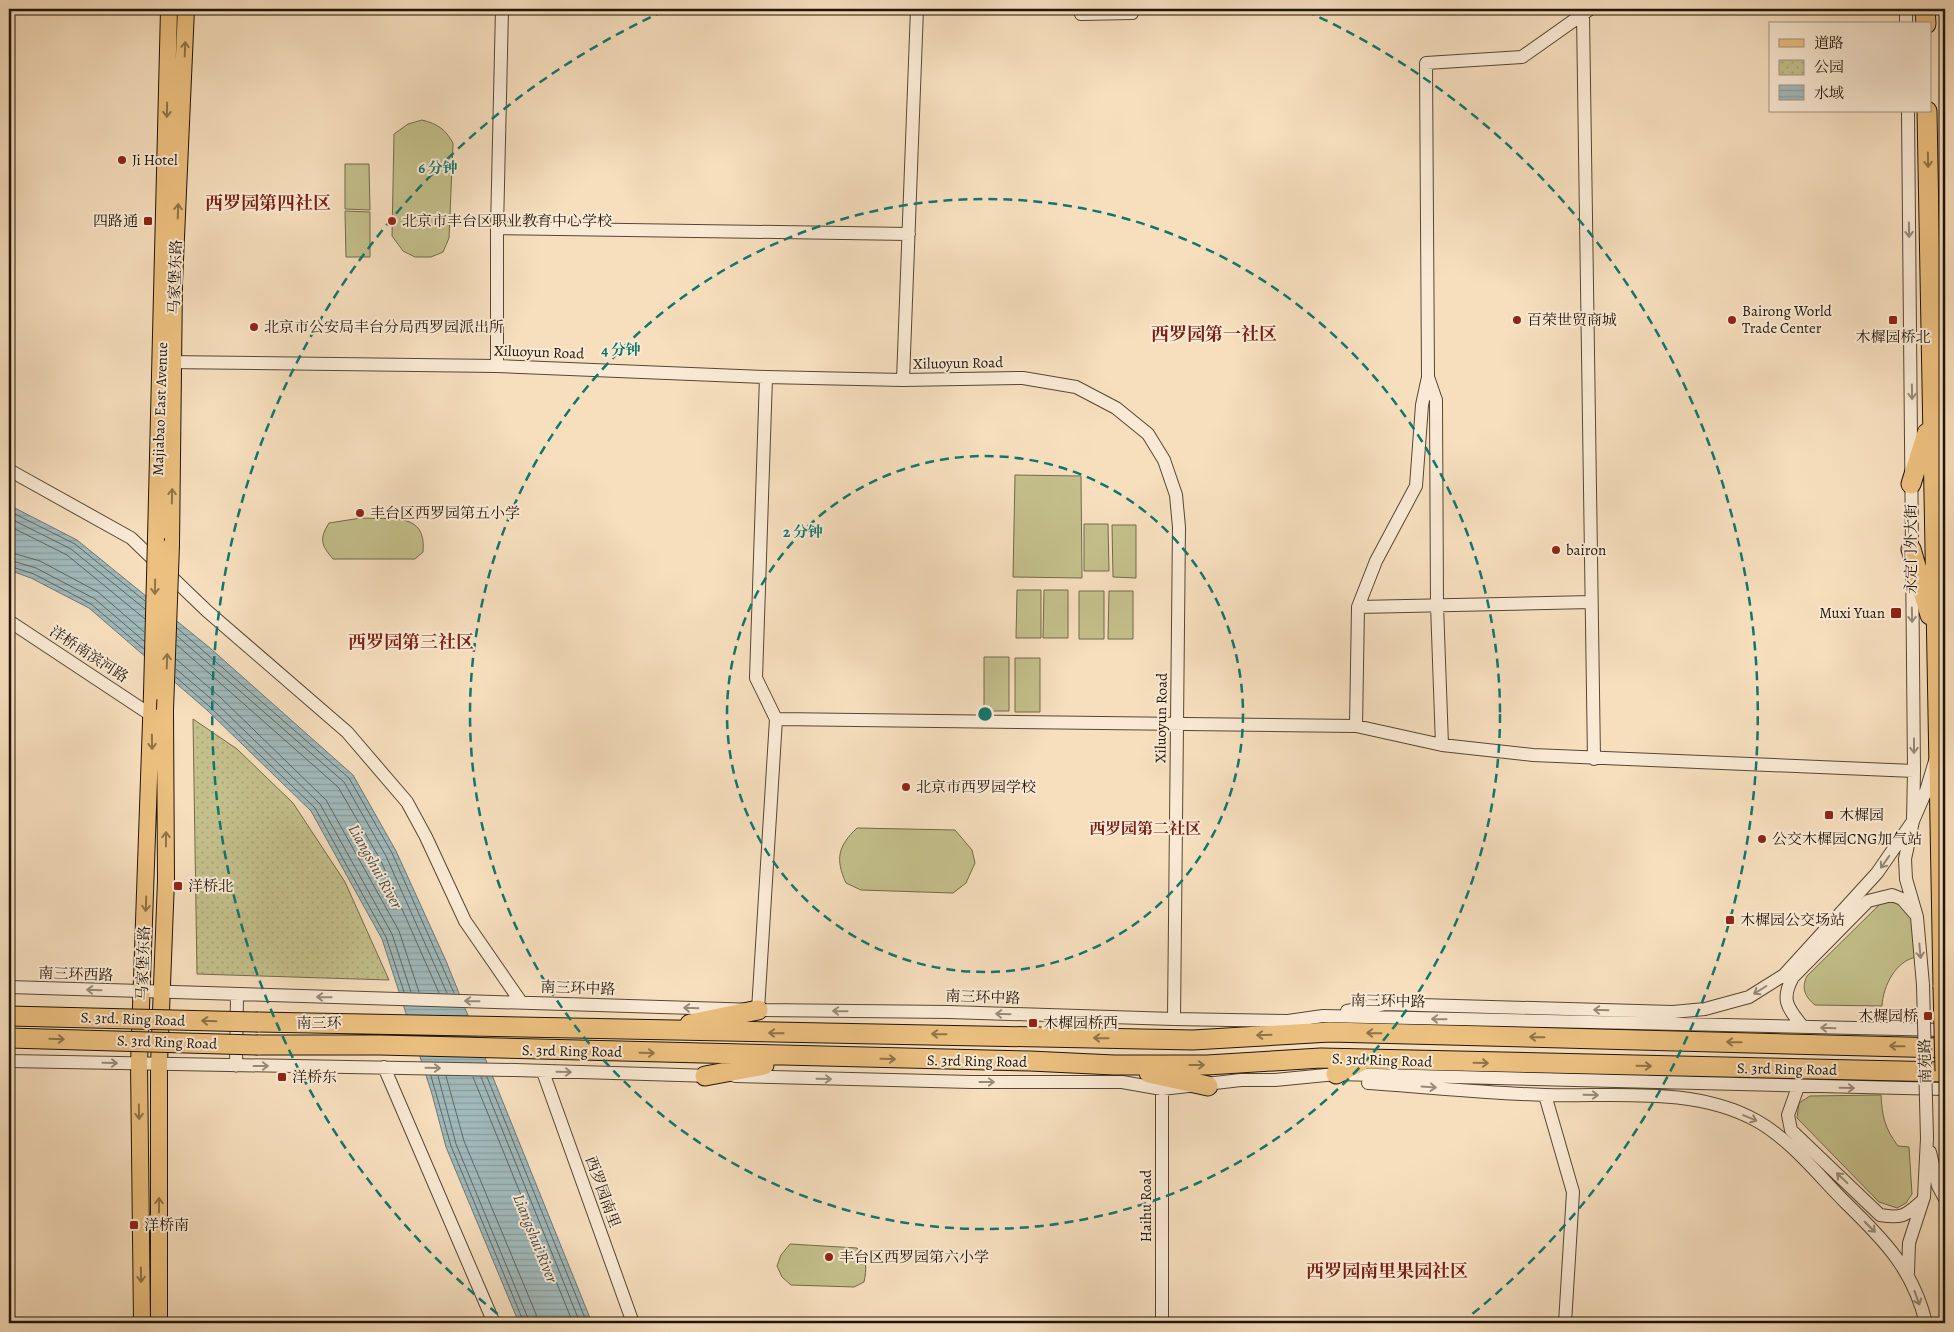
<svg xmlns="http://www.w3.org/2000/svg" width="1954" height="1332" viewBox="0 0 1954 1332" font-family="Alegreya,'Noto Serif SC',serif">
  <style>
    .green { fill: #c4c08c; stroke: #726a4a }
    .park { fill: url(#park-dots); stroke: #726a4a }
    .water { fill: url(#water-rules); stroke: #6d7874 }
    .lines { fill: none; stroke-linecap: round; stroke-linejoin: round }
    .shore { stroke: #606762; stroke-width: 1 }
    .minor-casing { stroke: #554735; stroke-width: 14 }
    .major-casing { stroke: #1f1407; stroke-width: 18 }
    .highway-casing { stroke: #1f1407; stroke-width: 21 }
    .minor { stroke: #faead5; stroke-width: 12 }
    .major { stroke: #ecc07f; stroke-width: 16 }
    .highway { stroke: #ecc07f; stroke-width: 19 }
    .minor-bridge-casing { stroke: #554735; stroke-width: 14; stroke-linecap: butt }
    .major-bridge-casing { stroke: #1f1407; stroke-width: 18; stroke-linecap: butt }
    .highway-bridge-casing { stroke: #1f1407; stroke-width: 21; stroke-linecap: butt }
    .minor-bridge { stroke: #faead5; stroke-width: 12 }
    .major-bridge { stroke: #ecc07f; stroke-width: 16 }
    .highway-bridge { stroke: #ecc07f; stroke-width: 19 }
    .oneway { stroke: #907349 }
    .oneway2 { stroke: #978a78 }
    .ring { fill: none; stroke: #0f766e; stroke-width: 2.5; stroke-dasharray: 9 6 }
    .poi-dot { fill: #8f2418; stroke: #faead5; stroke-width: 2 }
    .labels { text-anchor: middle; stroke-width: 4; stroke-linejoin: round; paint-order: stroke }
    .poi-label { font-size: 15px; fill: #1f1407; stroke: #faead5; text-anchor: start }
    .street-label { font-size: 15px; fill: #1f1407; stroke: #faead5 }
    .neighbourhood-label { font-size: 16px; font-weight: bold; fill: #7a1f14; stroke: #faead5 }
    .water-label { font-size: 16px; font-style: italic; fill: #4c4e46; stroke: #faead5 }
    .quarter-label { font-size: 18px; font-weight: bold; fill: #7a1f14; stroke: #faead5 }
    .centre { fill: #0f766e; stroke: #faead5; stroke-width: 2.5 }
    .ring-label { font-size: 15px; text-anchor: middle; font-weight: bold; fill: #0f766e; stroke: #faead5; stroke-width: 4; stroke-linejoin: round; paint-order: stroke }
  </style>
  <defs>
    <pattern id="park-dots" width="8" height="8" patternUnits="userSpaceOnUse" patternTransform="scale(1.25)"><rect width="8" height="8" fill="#c4c08c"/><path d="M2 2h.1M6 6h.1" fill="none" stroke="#a8a477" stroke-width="1.8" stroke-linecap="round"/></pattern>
    <pattern id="water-rules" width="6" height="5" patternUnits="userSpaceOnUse" patternTransform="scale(1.25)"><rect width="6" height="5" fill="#a1babc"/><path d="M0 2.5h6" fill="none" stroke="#8a9fa0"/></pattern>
  </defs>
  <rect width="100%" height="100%" fill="#f7dfbe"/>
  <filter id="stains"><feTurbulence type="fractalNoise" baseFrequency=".004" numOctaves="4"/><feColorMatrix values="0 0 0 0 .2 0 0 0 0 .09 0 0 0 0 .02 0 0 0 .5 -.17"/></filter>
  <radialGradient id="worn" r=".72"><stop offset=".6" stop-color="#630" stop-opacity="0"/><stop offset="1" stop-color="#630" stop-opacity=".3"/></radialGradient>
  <path class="green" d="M422,120C438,124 445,129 453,143L449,238L443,252L431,257H415L403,251L392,236L394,134L408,124Z
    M345,164H369L370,210L345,209Z
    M345,211L370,212V257H346Z
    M1015,475L1081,476L1082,578L1013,577Z
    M361,518C391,520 427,511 423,552L415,559H333C321,545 319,539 329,523Z
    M1084,524H1108L1109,571H1084Z
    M1112,525H1136V578L1113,577Z
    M1017,590H1041V638H1016Z
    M1044,590H1068V638H1043Z
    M1079,591H1104V639H1079Z
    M1109,591H1133V639H1108Z
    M984,657H1009V711H984Z
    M1015,658H1040V712H1015Z
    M857,828L955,830L972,850L975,863L966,883L953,893L861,890L846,883C835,859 838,846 857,828Z
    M1888,899L1916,910L1917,957C1896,960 1883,986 1882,1006L1815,1005C1805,997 1801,988 1807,976L1881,903Z
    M1881,1095C1882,1116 1885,1129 1898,1146L1909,1147L1912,1194L1906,1203L1897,1208L1879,1202L1797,1118L1799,1103L1810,1096Z
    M790,1244L857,1248C867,1259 867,1268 864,1282L854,1287L791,1285L782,1277L777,1266L781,1255Z"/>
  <path class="park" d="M193,719L237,749L293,803L345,882L389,980L197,974Z"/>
  <path class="water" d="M9,505L77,540L210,648L353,775L396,851L446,961L592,1323H519L446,1147L432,1094L382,939L311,811L207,710L89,608L31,578L9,570Z"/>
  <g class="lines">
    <path class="shore" d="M9,511L75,544L145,601
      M9,518L71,549L145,609
      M9,526L67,555L145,619
      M9,552L40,561L98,592L144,632
      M9,560L36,568L95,599L144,641
      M9,566L34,574L91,604L144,649
      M177,628L349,778L392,853L454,993
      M177,636L344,782L386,856L447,993
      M177,645L338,787L380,859L439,993
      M176,659L220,697L326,800L399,931L419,992
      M176,669L215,702L320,804L392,934L411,992
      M176,677L210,707L315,808L386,937L404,992
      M431,1076L451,1146L524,1323
      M438,1076L456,1144L530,1323
      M446,1076L464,1141L536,1314L537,1323
      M473,1077L573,1323
      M481,1077L580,1323
      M487,1077L587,1323"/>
    <defs>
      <path id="minor" d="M1079,9L1081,14L1132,13L1133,9
        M1906,9V24
        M1583,15L1594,759
        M1908,111L1914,771L1913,821L1905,859L1906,879L1917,917L1923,985
        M497,228L909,234
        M165,362L497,366L766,377L903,380L1023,378L1076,387L1116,408L1148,434L1164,460L1176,495L1179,527L1174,1019
        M497,366V228L502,9
        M903,380L917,9
        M9,470L131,538L207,611L347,732L407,802L426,837L465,921L521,1002
        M1358,607L1591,602
        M9,621L151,715
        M776,719L1356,726L1442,745L1533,755L1914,771
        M1356,726L1358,607L1376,561L1416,486L1422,405L1428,377
        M1442,745L1437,605L1436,400L1428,377L1426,63L1522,57L1590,9
        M9,987L758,1010L949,1012L1174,1019L1288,1021L1323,1016L1945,1030
        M758,1010L776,719L756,678L766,377
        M1347,1011L1385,1004L1673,1012L1705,1009L1749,997L1784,975L1877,873L1913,821L1926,791L1935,761
        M1803,1027C1788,1008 1780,1000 1793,977L1868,901L1892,895L1902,899L1916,915
        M9,1061L515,1070L712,1076
        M236,1066L237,995
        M384,1067L494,1323
        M543,1072L633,1323
        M735,1076L971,1082H1122L1162,1089L1241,1080H1275L1336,1074L1945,1089
        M1368,1083C1427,1087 1486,1093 1545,1095C1614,1097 1695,1086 1757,1121C1791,1140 1818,1175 1846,1203C1884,1240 1913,1269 1926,1323
        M1798,1087L1788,1115L1791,1130L1880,1215C1903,1219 1906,1215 1922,1201
        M1162,1089V1323
        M1545,1095L1573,1192L1565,1323
        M1930,1152L1938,1186L1945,1199
        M1908,1273L1909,1243L1924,1197L1927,1138"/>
      <path id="major" d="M156,538L169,9
        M171,545L174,283L186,9
        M142,1323L139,1064L152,693
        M159,1323V1064L166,880L165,710"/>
      <path id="highway" d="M1925,9L1926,24
        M1927,111L1943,987
        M1911,484L1927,433
        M1911,549L1930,615
        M258,1022L1193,1040L1330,1032L1945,1048
        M690,1024L758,1010
        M258,1045H380L1030,1061L1114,1065H1207L1321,1058L1945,1072
        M1149,1073L1208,1086
        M1336,1074L1361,1061
        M705,1076L764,1065"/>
    </defs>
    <use href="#minor" class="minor-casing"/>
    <use href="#major" class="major-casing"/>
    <use href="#highway" class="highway-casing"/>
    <use href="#minor" class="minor"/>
    <use href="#major" class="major"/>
    <use href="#highway" class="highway"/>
    <defs>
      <path id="minor-bridge" d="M1923,985L1927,1138"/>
      <path id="major-bridge" d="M152,693L156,538
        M165,710L171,545"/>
      <path id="highway-bridge" d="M1943,987L1945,1071
        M9,1016L258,1022
        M9,1038L258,1045"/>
    </defs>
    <use href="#minor-bridge" class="minor-bridge-casing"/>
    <use href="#major-bridge" class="major-bridge-casing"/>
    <use href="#highway-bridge" class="highway-bridge-casing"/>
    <use href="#minor-bridge" class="minor-bridge"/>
    <use href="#major-bridge" class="major-bridge"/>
    <use href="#highway-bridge" class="highway-bridge"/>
  </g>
  <defs><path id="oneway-shaft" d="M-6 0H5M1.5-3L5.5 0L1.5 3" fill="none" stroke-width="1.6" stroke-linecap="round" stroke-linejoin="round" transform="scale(1.25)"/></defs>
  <g class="oneway">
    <use href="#oneway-shaft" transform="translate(185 49) rotate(-88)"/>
    <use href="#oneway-shaft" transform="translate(167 110) rotate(91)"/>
    <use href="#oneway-shaft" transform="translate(1928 160) rotate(89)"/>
    <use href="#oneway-shaft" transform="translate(178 211) rotate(-88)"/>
    <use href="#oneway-shaft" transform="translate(172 496) rotate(-89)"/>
    <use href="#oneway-shaft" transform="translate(155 587) rotate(91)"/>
    <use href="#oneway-shaft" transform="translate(167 661) rotate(-88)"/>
    <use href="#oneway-shaft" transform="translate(152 742) rotate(89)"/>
    <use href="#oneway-shaft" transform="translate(166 839) rotate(-90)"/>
    <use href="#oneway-shaft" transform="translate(146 904) rotate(92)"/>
    <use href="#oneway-shaft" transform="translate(209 1021) rotate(-178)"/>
    <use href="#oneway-shaft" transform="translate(776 1033) rotate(-179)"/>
    <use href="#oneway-shaft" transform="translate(1374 1033) rotate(-179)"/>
    <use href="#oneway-shaft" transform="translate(939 1034) rotate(-179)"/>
    <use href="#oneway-shaft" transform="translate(1264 1035) rotate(178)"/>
    <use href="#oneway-shaft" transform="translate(1537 1037) rotate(-179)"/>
    <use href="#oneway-shaft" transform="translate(1101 1038) rotate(-179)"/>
    <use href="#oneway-shaft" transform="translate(57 1039) rotate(2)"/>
    <use href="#oneway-shaft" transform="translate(1734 1042) rotate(-179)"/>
    <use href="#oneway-shaft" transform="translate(1897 1046) rotate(-179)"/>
    <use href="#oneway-shaft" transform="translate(647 1053) rotate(1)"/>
    <use href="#oneway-shaft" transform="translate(888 1059) rotate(1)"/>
    <use href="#oneway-shaft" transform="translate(1481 1063) rotate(1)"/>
    <use href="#oneway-shaft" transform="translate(1197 1065)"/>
    <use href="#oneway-shaft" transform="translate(1644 1066) rotate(1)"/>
    <use href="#oneway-shaft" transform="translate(139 1112) rotate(89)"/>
    <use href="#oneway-shaft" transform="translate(159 1205) rotate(-90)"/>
    <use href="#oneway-shaft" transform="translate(141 1275) rotate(89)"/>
  </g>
  <g class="oneway2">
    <use href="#oneway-shaft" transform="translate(1909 230) rotate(89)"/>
    <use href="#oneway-shaft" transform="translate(1912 392) rotate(89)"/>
    <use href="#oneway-shaft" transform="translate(1912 615) rotate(89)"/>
    <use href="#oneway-shaft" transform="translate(1914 746) rotate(90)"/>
    <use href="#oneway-shaft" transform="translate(1885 862) rotate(125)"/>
    <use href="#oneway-shaft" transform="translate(1920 951) rotate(85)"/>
    <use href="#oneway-shaft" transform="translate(94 990) rotate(-178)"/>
    <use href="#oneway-shaft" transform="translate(1760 990) rotate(148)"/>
    <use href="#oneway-shaft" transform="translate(324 997) rotate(-179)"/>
    <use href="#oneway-shaft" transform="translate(472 1001) rotate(-179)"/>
    <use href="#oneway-shaft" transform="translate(691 1008) rotate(-178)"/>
    <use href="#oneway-shaft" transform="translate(1601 1010) rotate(-178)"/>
    <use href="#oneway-shaft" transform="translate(840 1011) rotate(-179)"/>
    <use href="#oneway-shaft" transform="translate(1003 1014) rotate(-178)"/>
    <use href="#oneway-shaft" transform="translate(1439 1019) rotate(-179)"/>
    <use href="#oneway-shaft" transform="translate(1828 1028) rotate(-178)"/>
    <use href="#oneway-shaft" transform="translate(110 1063) rotate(1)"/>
    <use href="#oneway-shaft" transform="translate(261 1066)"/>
    <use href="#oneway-shaft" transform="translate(433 1068) rotate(1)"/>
    <use href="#oneway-shaft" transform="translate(564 1072) rotate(1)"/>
    <use href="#oneway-shaft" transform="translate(824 1079) rotate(1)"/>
    <use href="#oneway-shaft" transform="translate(987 1082)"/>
    <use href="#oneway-shaft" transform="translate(1429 1087) rotate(4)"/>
    <use href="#oneway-shaft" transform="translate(1847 1088) rotate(1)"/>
    <use href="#oneway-shaft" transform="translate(1591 1095) rotate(1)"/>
    <use href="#oneway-shaft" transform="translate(1750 1118) rotate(23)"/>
    <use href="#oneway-shaft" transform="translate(1842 1178) rotate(-137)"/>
    <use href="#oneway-shaft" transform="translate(1870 1227) rotate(45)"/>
    <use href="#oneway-shaft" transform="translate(1917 1298) rotate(70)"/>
  </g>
  <g class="ring">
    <circle cx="985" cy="714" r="258"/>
    <circle cx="985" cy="714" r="515"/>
    <path d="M509 1323A773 773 0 0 1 664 11M1306 11A773 773 0 0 1 1461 1323"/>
  </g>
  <g class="poi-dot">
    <circle cx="122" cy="160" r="5"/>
    <rect x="143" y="216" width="10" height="10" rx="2.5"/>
    <circle cx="392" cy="221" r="5"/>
    <circle cx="1517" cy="320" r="5"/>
    <circle cx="1732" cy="320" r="5"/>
    <rect x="1888" y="315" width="10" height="10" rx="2.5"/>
    <circle cx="254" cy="327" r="5"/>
    <circle cx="360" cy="513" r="5"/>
    <circle cx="1556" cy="550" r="5"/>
    <rect x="1890" y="607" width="12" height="12" rx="2.5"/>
    <circle cx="906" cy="787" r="5"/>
    <rect x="1824" y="810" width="10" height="10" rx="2.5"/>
    <circle cx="1762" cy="839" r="5"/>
    <rect x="173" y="881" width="10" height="10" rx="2.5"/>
    <rect x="1725" y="915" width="10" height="10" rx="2.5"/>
    <rect x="1923" y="1011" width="10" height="10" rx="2.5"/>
    <rect x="1028" y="1018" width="10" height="10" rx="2.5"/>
    <rect x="277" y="1072" width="10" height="10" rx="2.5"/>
    <rect x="129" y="1220" width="10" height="10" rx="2.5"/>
    <circle cx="829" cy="1257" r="5"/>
  </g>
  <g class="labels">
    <g class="poi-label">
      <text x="132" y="165">Ji Hotel</text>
      <text x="138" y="226" text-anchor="end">四路通</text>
      <text x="402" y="226">北京市丰台区职业教育中心学校</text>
      <text x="1742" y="316">Bairong World<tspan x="1742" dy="17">Trade Center</tspan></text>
      <text x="1527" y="325">百荣世贸商城</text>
      <text x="264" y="332">北京市公安局丰台分局西罗园派出所</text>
      <text x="1893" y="342" text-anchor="middle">木樨园桥北</text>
      <text x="370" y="518">丰台区西罗园第五小学</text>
      <text x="1566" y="555">bairon</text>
      <text x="1885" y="618" text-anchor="end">Muxi Yuan</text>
      <text x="916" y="792">北京市西罗园学校</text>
      <text x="1839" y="820">木樨园</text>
      <text x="1772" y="844">公交木樨园CNG加气站</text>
      <text x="188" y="891">洋桥北</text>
      <text x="1740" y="925">木樨园公交场站</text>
      <text x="1918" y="1021" text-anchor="end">木樨园桥</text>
      <text x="1043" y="1028">木樨园桥西</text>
      <text x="292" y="1082">洋桥东</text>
      <text x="144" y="1230">洋桥南</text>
      <text x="839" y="1262">丰台区西罗园第六小学</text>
    </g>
    <g class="street-label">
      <text transform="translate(175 277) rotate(-88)" y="5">马家堡东路</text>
      <text transform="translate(539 352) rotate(2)" y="5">Xiluoyun Road</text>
      <text transform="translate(958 363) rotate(-1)" y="5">Xiluoyun Road</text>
      <text transform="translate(160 409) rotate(-88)" y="5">Majiabao East Avenue</text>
      <text transform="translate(1911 549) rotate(-90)" y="5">永定门外大街</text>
      <text transform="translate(89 654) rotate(33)" y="5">洋桥南滨河路</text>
      <text transform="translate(1161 718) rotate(-89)" y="5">Xiluoyun Road</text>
      <text transform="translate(143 963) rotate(-88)" y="5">马家堡东路</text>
      <text transform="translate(76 974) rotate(2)" y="5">南三环西路</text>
      <text transform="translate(578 988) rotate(2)" y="5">南三环中路</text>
      <text transform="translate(983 997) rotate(2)" y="5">南三环中路</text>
      <text transform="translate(1388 1001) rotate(1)" y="5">南三环中路</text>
      <text transform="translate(133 1019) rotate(2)" y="5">S. 3rd. Ring Road</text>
      <text x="319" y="1028">南三环</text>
      <text transform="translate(167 1042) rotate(2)" y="5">S. 3rd Ring Road</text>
      <text transform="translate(572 1051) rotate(1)" y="5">S. 3rd Ring Road</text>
      <text transform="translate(1382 1060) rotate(2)" y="5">S. 3rd Ring Road</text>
      <text transform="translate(977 1061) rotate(1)" y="5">S. 3rd Ring Road</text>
      <text transform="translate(1925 1061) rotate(-91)" y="5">南苑路</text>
      <text transform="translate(1787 1069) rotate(1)" y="5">S. 3rd Ring Road</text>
      <text transform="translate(603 1192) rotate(70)" y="5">西罗园南里</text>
      <text transform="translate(1146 1206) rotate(-90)" y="5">Haihu Road</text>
    </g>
    <g class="neighbourhood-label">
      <text x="1145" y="834">西罗园第二社区</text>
    </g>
    <g class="water-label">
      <text transform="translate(376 866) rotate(61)" y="6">Liangshui River</text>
      <text transform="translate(536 1238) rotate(68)" y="6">Liangshui River</text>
    </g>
    <g class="quarter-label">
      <text x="268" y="209">西罗园第四社区</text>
      <text x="1214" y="340">西罗园第一社区</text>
      <text x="411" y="648">西罗园第三社区</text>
      <text x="1387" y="1277">西罗园南里果园社区</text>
    </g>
  </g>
  <circle cx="985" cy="714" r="8" class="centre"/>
  <g class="ring-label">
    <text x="438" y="173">6 分钟</text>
    <text x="621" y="355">4 分钟</text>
    <text x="803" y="537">2 分钟</text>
  </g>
  <rect width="1954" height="1332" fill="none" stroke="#f7dfbe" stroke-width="30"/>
  <rect x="10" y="10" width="1934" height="1312" fill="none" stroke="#1f1407" stroke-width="2.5"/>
  <rect x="15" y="15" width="1924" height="1302" fill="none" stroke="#1f1407"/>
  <rect x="1769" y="22" width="162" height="90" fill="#faead5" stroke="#a29483"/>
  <rect x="1779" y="39" width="25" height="8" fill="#ecc07f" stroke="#a29483"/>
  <text x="1814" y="48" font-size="15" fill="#1f1407">道路</text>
  <rect x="1779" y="60" width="25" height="15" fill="url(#park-dots)" stroke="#a29483"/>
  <text x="1814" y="72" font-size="15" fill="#1f1407">公园</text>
  <rect x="1779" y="85" width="25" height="15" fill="url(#water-rules)" stroke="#a29483"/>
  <text x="1814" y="98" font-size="15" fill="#1f1407">水域</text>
  <rect width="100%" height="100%" filter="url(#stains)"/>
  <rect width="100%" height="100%" fill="url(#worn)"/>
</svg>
